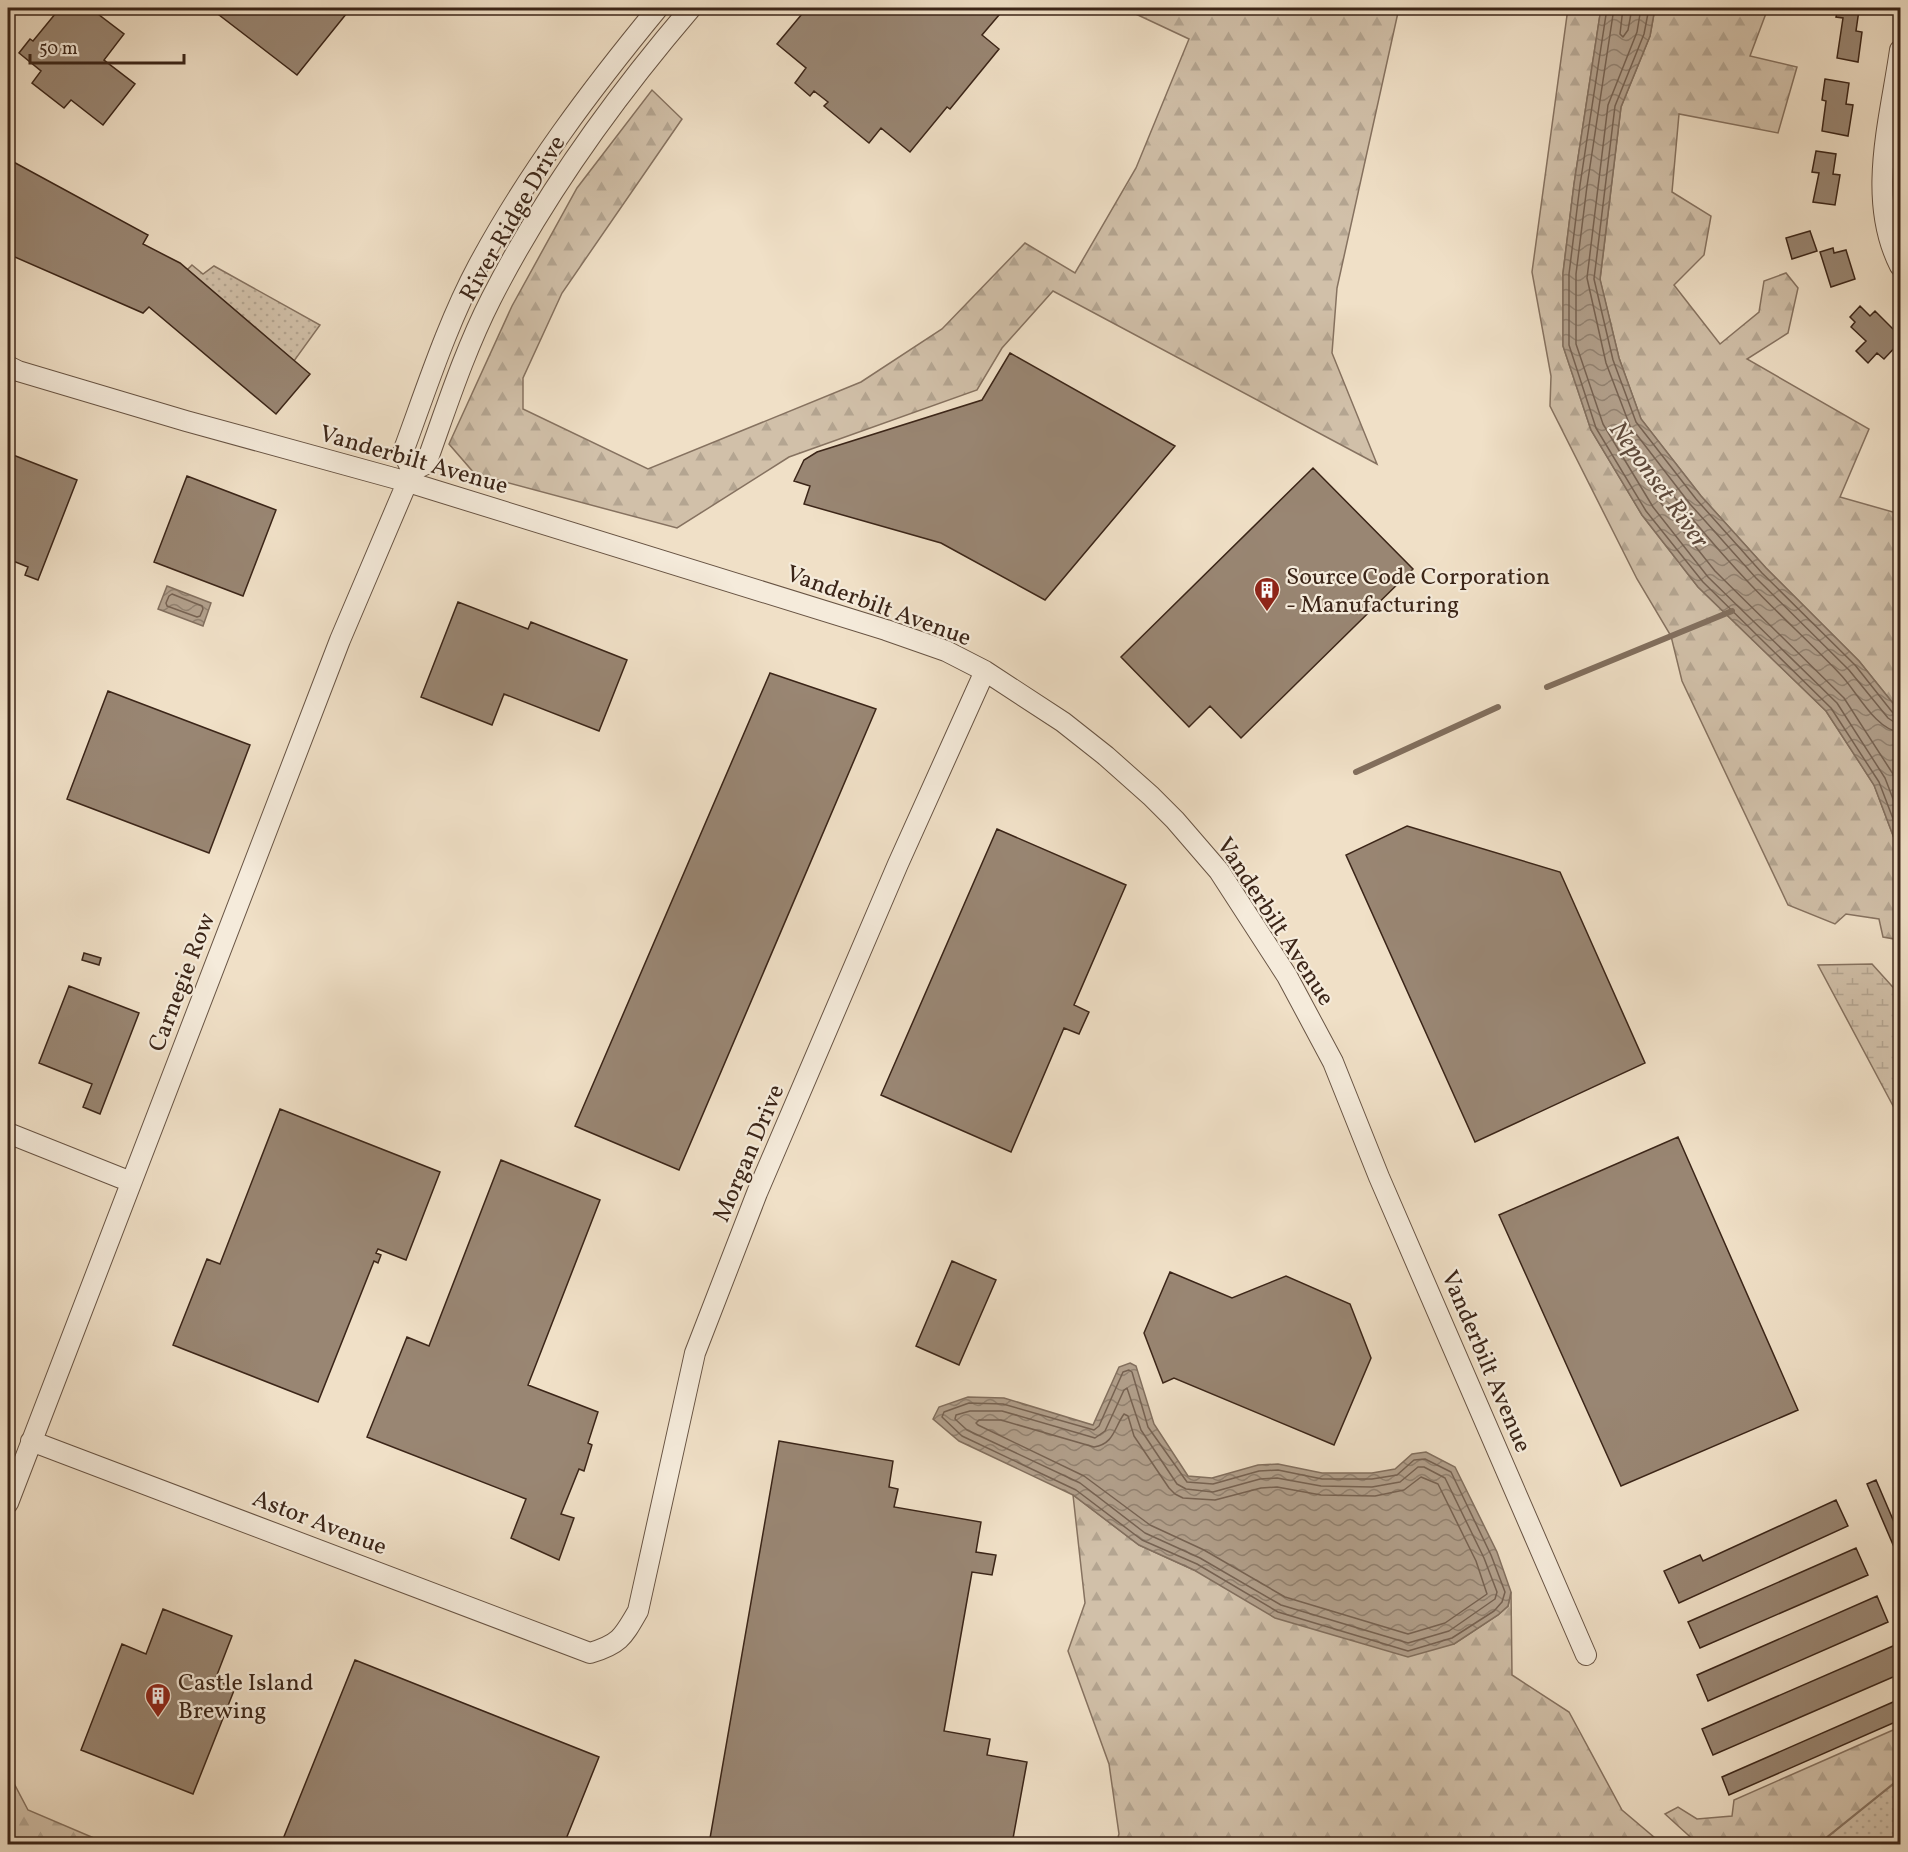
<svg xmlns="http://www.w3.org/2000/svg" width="1908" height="1852" viewBox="0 0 1908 1852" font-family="Vollkorn,serif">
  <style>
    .grass { fill: url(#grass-dots); stroke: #867260; stroke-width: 1.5 }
    .forest { fill: url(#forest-firs); stroke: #867260; stroke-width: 1.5 }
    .wetland { fill: url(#wetland-marsh); stroke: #867260; stroke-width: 1.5 }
    .water { fill: url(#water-waves); stroke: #826f5e; stroke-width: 1.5 }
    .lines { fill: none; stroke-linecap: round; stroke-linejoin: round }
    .shore { stroke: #766252; stroke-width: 1.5 }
    .stream { stroke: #826f5e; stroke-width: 6 }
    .building { fill: #998673; stroke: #3b2518; stroke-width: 1.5 }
    .minor-casing { stroke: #685444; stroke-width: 22 }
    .minor { stroke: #f5ebdb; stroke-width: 20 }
    .labels { text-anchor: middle; stroke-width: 4.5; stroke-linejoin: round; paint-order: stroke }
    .street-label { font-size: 24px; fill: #3b2518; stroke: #f5ebdb }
    .poi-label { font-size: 24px; fill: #3b2518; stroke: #f5ebdb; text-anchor: start }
    .water-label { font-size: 26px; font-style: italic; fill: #5f4a3b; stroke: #f5ebdb }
  </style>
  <defs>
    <pattern id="grass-dots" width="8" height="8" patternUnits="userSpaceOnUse" patternTransform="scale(1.5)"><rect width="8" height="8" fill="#d1c0a9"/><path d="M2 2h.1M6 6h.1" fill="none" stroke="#b4a591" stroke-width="1.8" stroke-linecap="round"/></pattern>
    <pattern id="forest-firs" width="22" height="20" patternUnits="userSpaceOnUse" patternTransform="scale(1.5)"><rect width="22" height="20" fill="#d1c0a9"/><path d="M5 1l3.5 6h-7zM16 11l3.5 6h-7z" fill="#b4a591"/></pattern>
    <pattern id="wetland-marsh" width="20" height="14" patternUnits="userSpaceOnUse" patternTransform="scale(1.5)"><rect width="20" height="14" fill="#d1c0a9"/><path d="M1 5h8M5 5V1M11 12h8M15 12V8" fill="none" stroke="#b4a591"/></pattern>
    <pattern id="water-waves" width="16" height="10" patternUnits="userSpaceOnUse" patternTransform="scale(1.5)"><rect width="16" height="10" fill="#b2a08c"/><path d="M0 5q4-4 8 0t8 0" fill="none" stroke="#928271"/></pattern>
  </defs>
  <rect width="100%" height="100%" fill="#f0e0c7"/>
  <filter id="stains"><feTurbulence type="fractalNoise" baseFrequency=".00333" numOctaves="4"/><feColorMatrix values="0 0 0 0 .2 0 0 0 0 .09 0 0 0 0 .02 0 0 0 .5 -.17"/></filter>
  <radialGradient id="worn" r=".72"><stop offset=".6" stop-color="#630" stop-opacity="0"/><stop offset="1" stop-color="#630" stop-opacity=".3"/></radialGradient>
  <path class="grass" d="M192,265L203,274L214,266L320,325L294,361L187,270Z
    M1900,1779V1844H1819L1823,1841Z"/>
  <path class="forest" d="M1123,8H1399L1337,288L1332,353L1377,464L1053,291L1002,348L977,390L789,457L677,528L475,474L449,444L512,306L577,188L652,90L682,119L562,293L523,378V409L648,469L861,382L942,329L1025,243L1075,273L1136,168L1189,39Z
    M1568,8H1601L1574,184L1563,273V346L1591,430L1642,515L1698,587L1826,711L1874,785L1900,854V940L1883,937L1879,919L1846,914L1835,924L1788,905L1682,681L1671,636L1637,579L1550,406L1551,376L1532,272Z
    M1655,8H1768L1750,56L1797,67L1778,133L1679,114L1672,192L1711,216L1704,255L1674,285L1720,344L1759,312L1764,281L1786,273L1798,288L1788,333L1747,359L1869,429L1840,497L1900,514V712L1859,661L1766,568L1701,496L1641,419L1619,358L1600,280L1621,107L1650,36Z
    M1073,1495L1139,1545L1194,1570L1454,1644L1498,1615L1508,1606L1511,1592L1512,1675L1569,1712L1622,1810L1655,1838L1658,1844H1116L1119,1834L1109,1764L1068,1651L1085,1603Z
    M1900,1727V1778L1818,1844H1698L1665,1814L1678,1807L1697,1819L1732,1816L1734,1800Z
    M8,1772L28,1810L108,1844H8Z"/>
  <path class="wetland" d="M1872,964L1900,995V1119L1818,965Z"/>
  <path class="water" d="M1601,8H1655L1650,36L1621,107L1600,279L1619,358L1641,419L1701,496L1766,568L1859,661L1900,712V854L1874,785L1826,711L1698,587L1642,515L1591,430L1563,346V273L1574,184Z
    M167,586L211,603L203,626L158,609Z
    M1130,1363L1136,1366L1154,1424L1188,1476L1212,1478L1258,1465L1278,1464L1322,1473H1372L1395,1469L1412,1454L1426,1452L1455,1467L1497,1552L1511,1592L1508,1606L1498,1615L1454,1644L1408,1657L1275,1618L1194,1570L1139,1545L1073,1495L959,1441L933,1419L939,1407L968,1397L1004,1398L1093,1425L1119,1367Z"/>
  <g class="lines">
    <path class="shore" d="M1607,8L1580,185L1569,274V345L1596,428L1646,511L1703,582L1831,708L1879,782L1900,837
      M1614,8L1587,186L1576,274V344L1603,424L1653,507L1708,577L1837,703L1885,778L1900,817
      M1623,8L1620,34L1623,37L1628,30L1632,8
      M1641,8L1637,32L1608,105L1587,278L1606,363L1630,426L1690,504L1756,578L1849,670L1888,718L1894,722L1900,723
      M1649,8L1644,34L1615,106L1594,279L1613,360L1636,422L1696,499L1762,573L1855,665L1893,713L1900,715
      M172,594L202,606L203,609L200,616L197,617L167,606L166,603L169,596Z
      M1900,732C1876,731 1856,690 1840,674C1811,643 1779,615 1750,584C1708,540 1670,492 1632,444H1628V448L1660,502L1715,571L1844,698L1893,774L1900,792
      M1129,1370L1132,1372L1148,1427L1187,1482L1213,1484L1259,1471L1278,1470L1322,1479H1372L1397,1475L1414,1460L1425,1459L1451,1472L1491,1555L1505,1592L1502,1602L1494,1611L1452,1638L1408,1651L1278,1612L1197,1564L1142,1540L1076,1490L962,1436L942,1417L944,1412L969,1403L1003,1404L1094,1430L1099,1426L1123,1372Z
      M1127,1388L1141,1430L1177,1484L1186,1489L1213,1492L1260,1479L1277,1478L1321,1486L1372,1487L1400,1482L1418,1467H1424L1445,1478L1484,1558L1497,1592L1495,1599L1449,1631L1408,1643L1281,1605L1200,1558L1145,1533L1080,1483L967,1430L955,1419L956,1415L970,1411H1002L1095,1438L1105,1431L1124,1390Z
      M1124,1414L1128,1416L1134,1436L1169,1488L1175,1494L1183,1498L1215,1500L1261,1488L1277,1487L1321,1495L1375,1496L1404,1490L1421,1477L1438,1484L1476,1561L1487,1594L1445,1623L1408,1634L1285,1597L1204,1550L1150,1525L1084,1476L978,1425L976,1423L979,1420H1001L1094,1447C1114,1444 1114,1428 1124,1414Z"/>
    <path class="stream" d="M1547,687L1732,611
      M1356,772L1498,707"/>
  </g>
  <path class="building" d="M60,8H90L124,34L104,60L135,84L103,125L71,100L64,108L32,83L41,71L19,53L30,39L33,41Z
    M210,8H351L297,75Z
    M807,8H825L832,13L836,8H1005L982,35L999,49L950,109L947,107L910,152L881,128L869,143L824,106L828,102L814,91L810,96L795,83L806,68L777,44Z
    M1838,8L1859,10L1856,31L1862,32L1858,62L1837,58L1843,18L1836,17Z
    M1825,79L1849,83L1846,104L1853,105L1848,136L1822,131L1826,101L1822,100Z
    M1816,151L1836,154L1833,174L1840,175L1835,205L1813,202L1819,173L1812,172Z
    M8,159L148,235L143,244L180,263L310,374L276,414L149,307L143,313L8,254Z
    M1810,231L1817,251L1792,259L1786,238Z
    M1833,248L1834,253L1846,250L1855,279L1831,287L1820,252Z
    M1860,306L1870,316L1875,311L1900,336V342L1884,359L1877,353L1868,363L1856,351L1866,341L1851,327L1855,322L1850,317Z
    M1010,353L1175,446L1045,600L941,543L804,504L810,486L794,481L804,460L817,452L982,400Z
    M8,453L77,480L38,580L25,575L28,567L8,559Z
    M1313,468L1413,569L1241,738L1210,706L1189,727L1121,657Z
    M187,476L276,510L243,596L154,562Z
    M458,602L528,629L531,622L627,660L599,731L504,694L492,725L421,697Z
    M770,673L876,709L679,1170L575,1126Z
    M108,691L250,745L209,853L67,799Z
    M1407,826L1560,872L1645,1063L1475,1142L1346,855Z
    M997,829L1126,885L1074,1005L1089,1012L1079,1034L1064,1028L1011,1152L881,1095Z
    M84,953L101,958L99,965L82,960Z
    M69,986L139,1013L100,1114L83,1107L92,1084L39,1063Z
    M280,1109L440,1172L406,1260L378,1249L376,1253L381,1255L378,1263L374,1261L318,1402L173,1345L207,1259L220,1264Z
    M1678,1137L1798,1410L1621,1486L1499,1215Z
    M501,1160L600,1200L528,1385L598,1412L588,1443L592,1445L584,1471L579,1469L561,1514L574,1518L559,1560L511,1538L526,1499L367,1437L407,1337L429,1346Z
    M952,1261L996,1280L959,1365L916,1346Z
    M1170,1272L1232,1298L1286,1276L1350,1304L1371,1358L1334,1445L1174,1378L1163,1383L1144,1333Z
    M779,1441L893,1461L889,1487L898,1489L894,1507L981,1522L976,1552L996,1555L992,1575L972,1572L944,1731L990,1739L987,1755L1027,1762L1012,1844H996L971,1840L970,1844H709Z
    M1876,1480L1900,1536V1561L1867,1484Z
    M1836,1500L1848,1526L1679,1603L1664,1571L1700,1555L1703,1561Z
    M1856,1548L1868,1575L1700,1648L1688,1622Z
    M1877,1596L1888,1622L1708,1701L1697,1675Z
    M163,1609L232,1636L215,1680L235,1688L193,1794L81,1750L122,1644L146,1654Z
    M1900,1643V1674L1713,1755L1702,1729Z
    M355,1660L599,1757L564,1844H281Z
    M1900,1699V1720L1729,1795L1722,1777Z"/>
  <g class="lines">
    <defs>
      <path id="minor" d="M1900,50C1890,121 1866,199 1900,266
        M8,366L18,371L186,421L408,482L886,630L946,651L985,671L1063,722L1106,756L1151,796L1175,820L1219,871L1287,976L1333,1062L1379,1177L1586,1655
        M412,471L403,452C426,390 447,324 478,266C528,173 592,88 658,8
        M8,1133L131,1182
        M31,1441L590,1653C620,1644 623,1637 638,1611L695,1353L757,1193L898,864L985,671
        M8,1503L340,640L412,471L426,464C446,409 464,352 491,299C545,193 614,98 691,8"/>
    </defs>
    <use href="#minor" class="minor-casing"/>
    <use href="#minor" class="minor"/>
  </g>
  <defs>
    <symbol id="building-pin" viewBox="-11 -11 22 30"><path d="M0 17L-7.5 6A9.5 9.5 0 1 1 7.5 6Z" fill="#8f2418" stroke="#f5ebdb"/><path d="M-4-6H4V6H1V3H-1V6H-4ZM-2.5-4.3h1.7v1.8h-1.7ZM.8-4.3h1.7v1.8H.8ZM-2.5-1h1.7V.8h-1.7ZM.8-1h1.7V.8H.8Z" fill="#fff"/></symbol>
  </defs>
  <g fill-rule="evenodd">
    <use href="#building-pin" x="1252" y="575" width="30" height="40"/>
    <use href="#building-pin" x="143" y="1681" width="30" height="40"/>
  </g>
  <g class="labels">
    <g class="street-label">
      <text transform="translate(512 218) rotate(-60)" y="8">River Ridge Drive</text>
      <text transform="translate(414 459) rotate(16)" y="8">Vanderbilt Avenue</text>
      <text transform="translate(879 605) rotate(20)" y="8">Vanderbilt Avenue</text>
      <text transform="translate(1276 921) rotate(57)" y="8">Vanderbilt Avenue</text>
      <text transform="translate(181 982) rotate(-69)" y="8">Carnegie Row</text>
      <text transform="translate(748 1153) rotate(-67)" y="8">Morgan Drive</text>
      <text transform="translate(1487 1361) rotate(67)" y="8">Vanderbilt Avenue</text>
      <text transform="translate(320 1522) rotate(21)" y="8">Astor Avenue</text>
    </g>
    <g class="poi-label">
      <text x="1286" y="584">Source Code Corporation<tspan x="1286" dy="28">- Manufacturing</tspan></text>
      <text x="178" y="1690">Castle Island<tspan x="178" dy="28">Brewing</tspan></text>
    </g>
    <g class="water-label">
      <text transform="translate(1660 484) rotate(54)" y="9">Neponset River</text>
    </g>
  </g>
  <rect width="1908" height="1852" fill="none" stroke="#f0e0c7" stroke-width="30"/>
  <rect x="9" y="9" width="1890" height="1834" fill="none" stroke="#3b2518" stroke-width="3"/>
  <rect x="15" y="15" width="1878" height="1822" fill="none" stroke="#3b2518" stroke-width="1.5"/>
  <path d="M30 54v9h154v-9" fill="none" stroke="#3b2518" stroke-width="3"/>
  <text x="39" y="54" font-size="18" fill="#3b2518" stroke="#f5ebdb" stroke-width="4.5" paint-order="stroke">50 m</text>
  <rect width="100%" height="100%" filter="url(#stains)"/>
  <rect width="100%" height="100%" fill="url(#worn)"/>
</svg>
